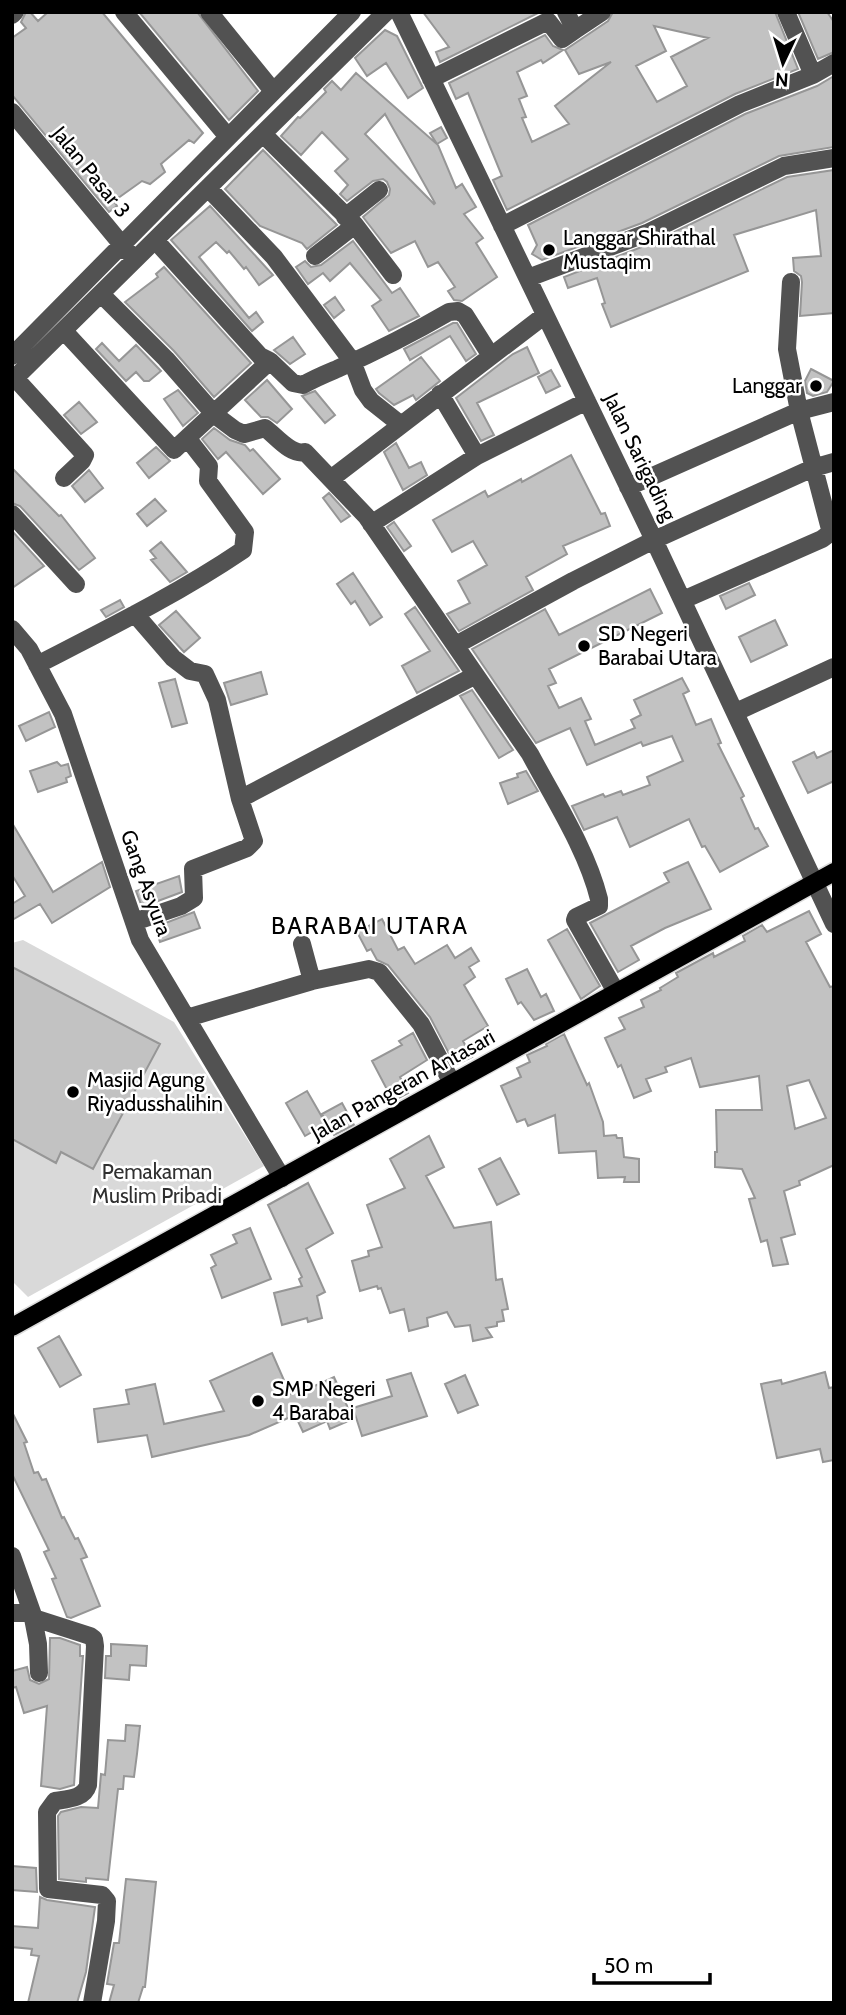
<svg xmlns="http://www.w3.org/2000/svg" width="846" height="2015" viewBox="0 0 846 2015" font-family="Cabin,sans-serif">
  <style>
    .green { fill: #d9d9d9 }
    .building { fill: #c2c2c2; stroke: #969696; stroke-width: 2; fill-rule: evenodd }
    .lines { fill: none; stroke-linecap: round; stroke-linejoin: round }
    .major-casing { stroke: #dbdbdb; stroke-width: 21 }
    .minor { stroke: #525252; stroke-width: 18 }
    .major { stroke: #000; stroke-width: 18 }
    .poi-dot { fill: #000; stroke: #fff; stroke-width: 2.5 }
    .labels { text-anchor: middle; stroke-width: 5; stroke-linejoin: round; paint-order: stroke }
    .street-label { font-size: 21px; fill: #000; stroke: #fff }
    .poi-label { font-size: 21px; fill: #000; stroke: #fff; text-anchor: start }
    .park-label { font-size: 21px; fill: #303030; stroke: #fff }
    .quarter-label { font-size: 24px; letter-spacing: 2px; fill: #000; stroke: #fff }
  </style>
  <rect width="100%" height="100%" fill="#fff"/>
  <path class="green" d="M23,940L174,1022L264,1166L28,1297L12,1281V943Z"/>
  <path class="building" d="M26,12H30L38,21L48,12H102L203,133L194,143L189,140L161,164L165,172L150,184L142,181L114,201L117,206L109,212L12,95V38L26,28L21,22Z
    M139,12H197L258,91L229,120Z
    M423,12H540L440,62L436,52L449,47Z
    M613,12H775L798,69L735,94L507,210L493,180L502,176L468,93L456,99L449,83L545,35L553,46L563,50L543,63L541,60L517,72L527,96L519,99L526,117L522,118L532,142L569,124L555,106L611,62L579,74L565,50L608,21ZM654,26L708,38L671,57L687,86L657,102L636,66L666,51Z
    M798,12H827L834,22V52L818,59Z
    M385,30L397,36L423,88L408,98L386,63L367,76L355,58Z
    M356,73L438,145L456,188L462,184L476,207L464,214L483,238L476,243L497,277L462,301L454,300L448,291L455,287L438,262L428,267L415,241L391,253L363,217L389,195L390,189L387,182L383,179L373,181L347,201L340,194L348,185L335,171L348,159L322,132L301,155L281,136L298,117L300,118L326,92L324,89L332,81L341,90ZM385,114L435,203L434,204L365,134Z
    M834,76V147L779,156L642,223L542,260L532,254L537,245L528,225L745,114L817,86Z
    M441,127L447,138L437,144L430,133Z
    M263,150L337,225L307,249L302,243L260,226L225,189Z
    M834,170V313L800,316L802,282L801,276L794,271L793,258L821,256L816,210L734,235L748,271L611,327L602,304L605,303L597,278L568,288L564,277L652,243L787,177Z
    M210,206L273,275L259,285L246,267L244,269L229,251L227,253L216,242L199,257L249,318L256,312L263,322L252,331L171,240Z
    M353,241L392,293L400,288L419,316L389,331L372,306L381,300L350,263L330,281L323,273L308,284L296,267L305,261L311,267L321,265Z
    M164,267L251,363L214,397L174,351L125,302L158,277L156,274Z
    M335,297L344,310L334,318L324,305Z
    M453,323H457L476,354L466,361L450,336L410,360L404,349Z
    M293,337L305,354L290,364L274,350Z
    M102,343L119,361L136,345L161,371L149,381H144L136,372L126,381L96,349Z
    M527,347L539,373L477,403L494,435L481,441L456,398L513,354Z
    M421,357L440,381L416,400L413,395L394,405L379,393L376,389Z
    M811,369L834,381L827,392L813,396L807,393L805,381Z
    M551,370L560,386L546,393L538,377Z
    M267,380L292,409L277,423L268,417H261L245,400Z
    M178,390L198,413L183,426L164,399Z
    M315,391L335,415L325,423L302,396Z
    M79,402L97,422L81,434L64,415Z
    M214,428L230,440L245,445L250,451L253,449L280,479L263,494L226,452L218,459L202,439Z
    M396,443L409,468L421,462L427,475L403,490L384,452Z
    M156,447L170,461L149,478L137,463Z
    M571,455L601,514L605,513L610,526L563,546L567,554L526,577L533,590L459,631L447,614L470,603L458,581L487,565L473,541L452,552L433,520L485,491L488,497L521,479L522,482Z
    M12,468L59,516L61,515L95,558L79,570L20,506L12,503Z
    M89,470L103,488L85,502L72,486Z
    M329,493L350,516L341,522L323,498Z
    M155,499L166,511L147,526L137,514Z
    M394,522L411,546L404,551L387,527Z
    M12,531L44,566L12,588Z
    M161,542L187,572L170,582L151,560L156,558L150,551Z
    M353,573L382,617L370,625L355,601L351,604L337,584Z
    M749,583L755,595L726,609L720,596Z
    M650,589L662,613L549,669L556,683L548,686L559,708L581,698L591,719L585,721L595,745L635,728L631,720L641,715L634,700L682,678L689,691L683,694L696,725L711,719L721,743L718,744L744,796L741,798L755,829L758,828L768,846L720,872L705,846L702,847L689,819L630,847L617,817L584,830L572,806L603,794L605,797L621,791L623,795L650,785L647,777L683,761L672,736L643,746L641,742L587,765L570,728L536,743L472,649L545,609L559,635Z
    M120,600L124,607L106,617L101,610Z
    M415,607L459,671L417,693L402,666L430,651L405,614Z
    M176,611L200,638L184,652L159,625Z
    M775,620L787,645L751,662L739,637Z
    M261,672L267,694L231,705L224,683Z
    M175,679L187,723L172,727L159,683Z
    M472,690L513,750L499,758L460,696Z
    M49,712L55,727L26,741L19,726Z
    M834,750V781L808,793L793,762L814,752L817,758Z
    M57,762L61,766L68,764L71,776L66,778L67,782L38,792L30,771Z
    M526,771L538,791L508,804L500,783L518,777L517,774Z
    M12,823L53,892L102,862L110,887L52,923L40,904L12,920V904L25,896L12,875Z
    M688,862L711,909L665,928L631,946L639,960L618,972L590,923L669,882L664,873Z
    M179,876L182,892L142,907L136,891Z
    M809,911L821,934L806,942L830,987L834,986V1165L799,1181L800,1185L784,1191L795,1234L781,1238L788,1264L773,1266L767,1240L761,1242L749,1199L755,1198L742,1169L715,1167V1152H717L716,1110H762L759,1076L700,1087L691,1058L665,1067L667,1072L646,1079L651,1091L634,1098L621,1065L618,1067L605,1038L625,1029L619,1018L644,1007L641,1000L661,990L660,988L678,977L676,973L713,953L714,957L745,941L743,936L762,925L767,932ZM809,1080L826,1118L795,1129L787,1086Z
    M194,912L200,928L160,942L155,927Z
    M382,919L398,950L404,947L415,964L447,945L455,958L471,948L479,961L469,967L475,977L464,985L488,1026L463,1041L472,1057L455,1065L430,1017L388,965L377,960L371,949L367,951L357,932Z
    M567,929L600,986L581,999L548,940Z
    M12,967L160,1044L93,1169L61,1152L56,1163L12,1139Z
    M527,969L541,997L546,994L554,1011L534,1020L521,1002L518,1004L506,979Z
    M413,1033L427,1060L400,1077L408,1093L393,1101L372,1061L402,1045L399,1041Z
    M564,1034L587,1085L589,1083L603,1122L604,1136L616,1135L617,1138H622L624,1157L639,1159V1182H624L625,1177L598,1178L596,1151L559,1153L555,1115L528,1126L525,1119L517,1122L501,1086L521,1077L517,1068L530,1062L527,1055L547,1046L546,1044Z
    M307,1091L326,1124L305,1136L286,1103Z
    M342,1103L354,1125L334,1135L322,1114Z
    M429,1136L444,1167L426,1176L454,1228L491,1222L496,1280L502,1279L508,1309L502,1310L504,1321L497,1322V1326L486,1328L492,1337L473,1341L470,1325L455,1327L447,1312L427,1318L428,1326L409,1331L404,1309L390,1313L381,1288L378,1289L377,1286L360,1291L352,1261L369,1256L368,1251L382,1247L367,1205L405,1188L390,1159Z
    M500,1158L519,1194L497,1205L479,1169Z
    M308,1183L333,1233L306,1249L325,1292L317,1296L322,1318L308,1322L307,1318L282,1325L274,1293L302,1286L299,1279L302,1277L268,1205Z
    M250,1228L271,1279L222,1298L211,1268L216,1265L211,1255L237,1243L233,1235Z
    M59,1336L81,1375L60,1387L38,1348Z
    M272,1353L290,1394L307,1386L308,1389L334,1377L353,1419L330,1429L327,1421L303,1432L295,1415L249,1435L152,1457L147,1435L98,1442L94,1409L129,1404L126,1390L155,1384L164,1424L224,1411L210,1381Z
    M825,1372L829,1388L834,1387V1460L823,1462L820,1449L777,1458L761,1384L781,1380L782,1384Z
    M411,1373L427,1416L362,1436L353,1408L392,1396L387,1380Z
    M465,1375L478,1405L458,1413L445,1384Z
    M12,1412L27,1442L24,1443L34,1473L38,1472L42,1480L46,1479L62,1518L64,1517L75,1539L78,1538L87,1557L81,1559L100,1606L71,1618L67,1617L52,1579L56,1578L44,1552L49,1550L12,1474Z
    M50,1638H60L80,1645V1656H83L74,1785L60,1789L41,1786L47,1706L24,1713L16,1687L12,1688V1671L27,1667L30,1680L39,1684L49,1679Z
    M111,1644L147,1646L146,1666L130,1665L129,1680L105,1678L106,1656H111Z
    M126,1725L140,1726L137,1754L134,1777L124,1776L123,1789H118L108,1880L86,1878V1882L59,1879L58,1816L61,1812L81,1807L98,1808L101,1774L105,1775L108,1740L125,1741Z
    M12,1866L36,1868L37,1892L12,1890Z
    M126,1879L156,1882L145,1987H143L138,2003H109L114,1985L107,1984L114,1943H119Z
    M40,1897L47,1900L95,1907L86,1972L77,2003H28L39,1956L31,1955L32,1949L12,1947V1926L38,1928Z"/>
  <g class="lines">
    <defs>
      <path id="major" d="M12,1327L834,872"/>
    </defs>
    <use href="#major" class="major-casing"/>
    <path class="minor" d="M124,12L228,137
      M209,12L273,91
      M399,12L654,540L834,924
      M566,12L575,30L602,12
      M786,12L813,75
      M12,15L15,12
      M431,79L548,21L562,39L575,30
      M12,112L128,252
      M263,134L355,225L393,275
      M208,188L274,257L352,361L363,390L371,401L400,424
      M345,217L379,190
      M502,226L740,104L813,75L834,63
      M155,240L260,356L270,361
      M315,256L355,225
      M528,278L647,233L784,166L834,158
      M791,282L787,349L799,411L831,533
      M101,294L166,359L215,415L235,430L244,434L265,428C276,436 291,456 305,452L366,516L530,754C554,799 587,850 599,899V906L576,917L575,920L616,992
      M64,331L174,450L270,361L293,383L303,385C315,378 325,374 337,369C375,352 413,333 449,312L458,311L465,315L491,356
      M12,356L352,12
      M15,378L85,455L82,461L64,478
      M12,381L386,12
      M440,394L477,456
      M332,478L545,315
      M628,487L799,411L834,402
      M12,514L76,584
      M371,524L477,456L587,401
      M683,600L822,539L834,530
      M135,614L173,658L190,671L205,674L217,700L240,799L474,676
      M12,629L29,649L63,714L140,940L282,1178
      M456,645L573,581L654,540L813,468L834,462
      M37,665C107,629 178,594 243,550L245,532L208,481L209,466L188,439
      M736,712L834,667
      M134,922L181,906L194,898L193,869L247,848L254,841L240,799
      M312,981L369,969L379,972L421,1024L452,1083
      M187,1018L312,981L302,944
      M12,1556L34,1618L90,1636L94,1639L95,1646L88,1785C84,1799 67,1799 55,1801L47,1812L48,1889L102,1895L107,1901L106,1921L92,2003
      M12,1613H32L38,1644L39,1673"/>
    <use href="#major" class="major"/>
  </g>
  <g class="poi-dot">
    <circle cx="549" cy="250" r="7"/>
    <circle cx="816" cy="386" r="7"/>
    <circle cx="584" cy="646" r="7"/>
    <circle cx="73" cy="1092" r="7"/>
    <circle cx="258" cy="1401" r="7"/>
  </g>
  <g class="labels">
    <g class="street-label">
      <text transform="translate(91 172) rotate(51)" y="7">Jalan Pasar 3</text>
      <text transform="translate(640 457) rotate(64)" y="7">Jalan Sarigading</text>
      <text transform="translate(146 883) rotate(70)" y="7">Gang Asyura</text>
      <text transform="translate(403 1085) rotate(-29)" y="7">Jalan Pangeran Antasari</text>
    </g>
    <g class="poi-label">
      <text x="563" y="245">Langgar Shirathal<tspan x="563" dy="24">Mustaqim</tspan></text>
      <text x="802" y="393" text-anchor="end">Langgar</text>
      <text x="598" y="641">SD Negeri<tspan x="598" dy="24">Barabai Utara</tspan></text>
      <text x="87" y="1087">Masjid Agung<tspan x="87" dy="24">Riyadusshalihin</tspan></text>
      <text x="272" y="1396">SMP Negeri<tspan x="272" dy="24">4 Barabai</tspan></text>
    </g>
    <g class="park-label">
      <text x="157" y="1179">Pemakaman<tspan x="157" dy="24">Muslim Pribadi</tspan></text>
    </g>
    <g class="quarter-label">
      <text x="370" y="934">BARABAI UTARA</text>
    </g>
  </g>
  <rect width="846" height="2015" fill="none" stroke="#000000" stroke-width="28"/>
  <g transform="translate(783 63) rotate(184)" stroke="#ffffff" stroke-width="5" paint-order="stroke">
  <path d="M0-5L12 26L0 18L-12 26Z" fill="#000000"/>
  <text y="-10" font-size="19" font-weight="bold" text-anchor="middle" fill="#000000">N</text>
  </g>
  <path d="M594 1973v10h116v-10" fill="none" stroke="#000000" stroke-width="3.5"/>
  <text x="604" y="1973" font-size="21" fill="#000000" stroke="#ffffff" stroke-width="5" paint-order="stroke">50 m</text>
</svg>
